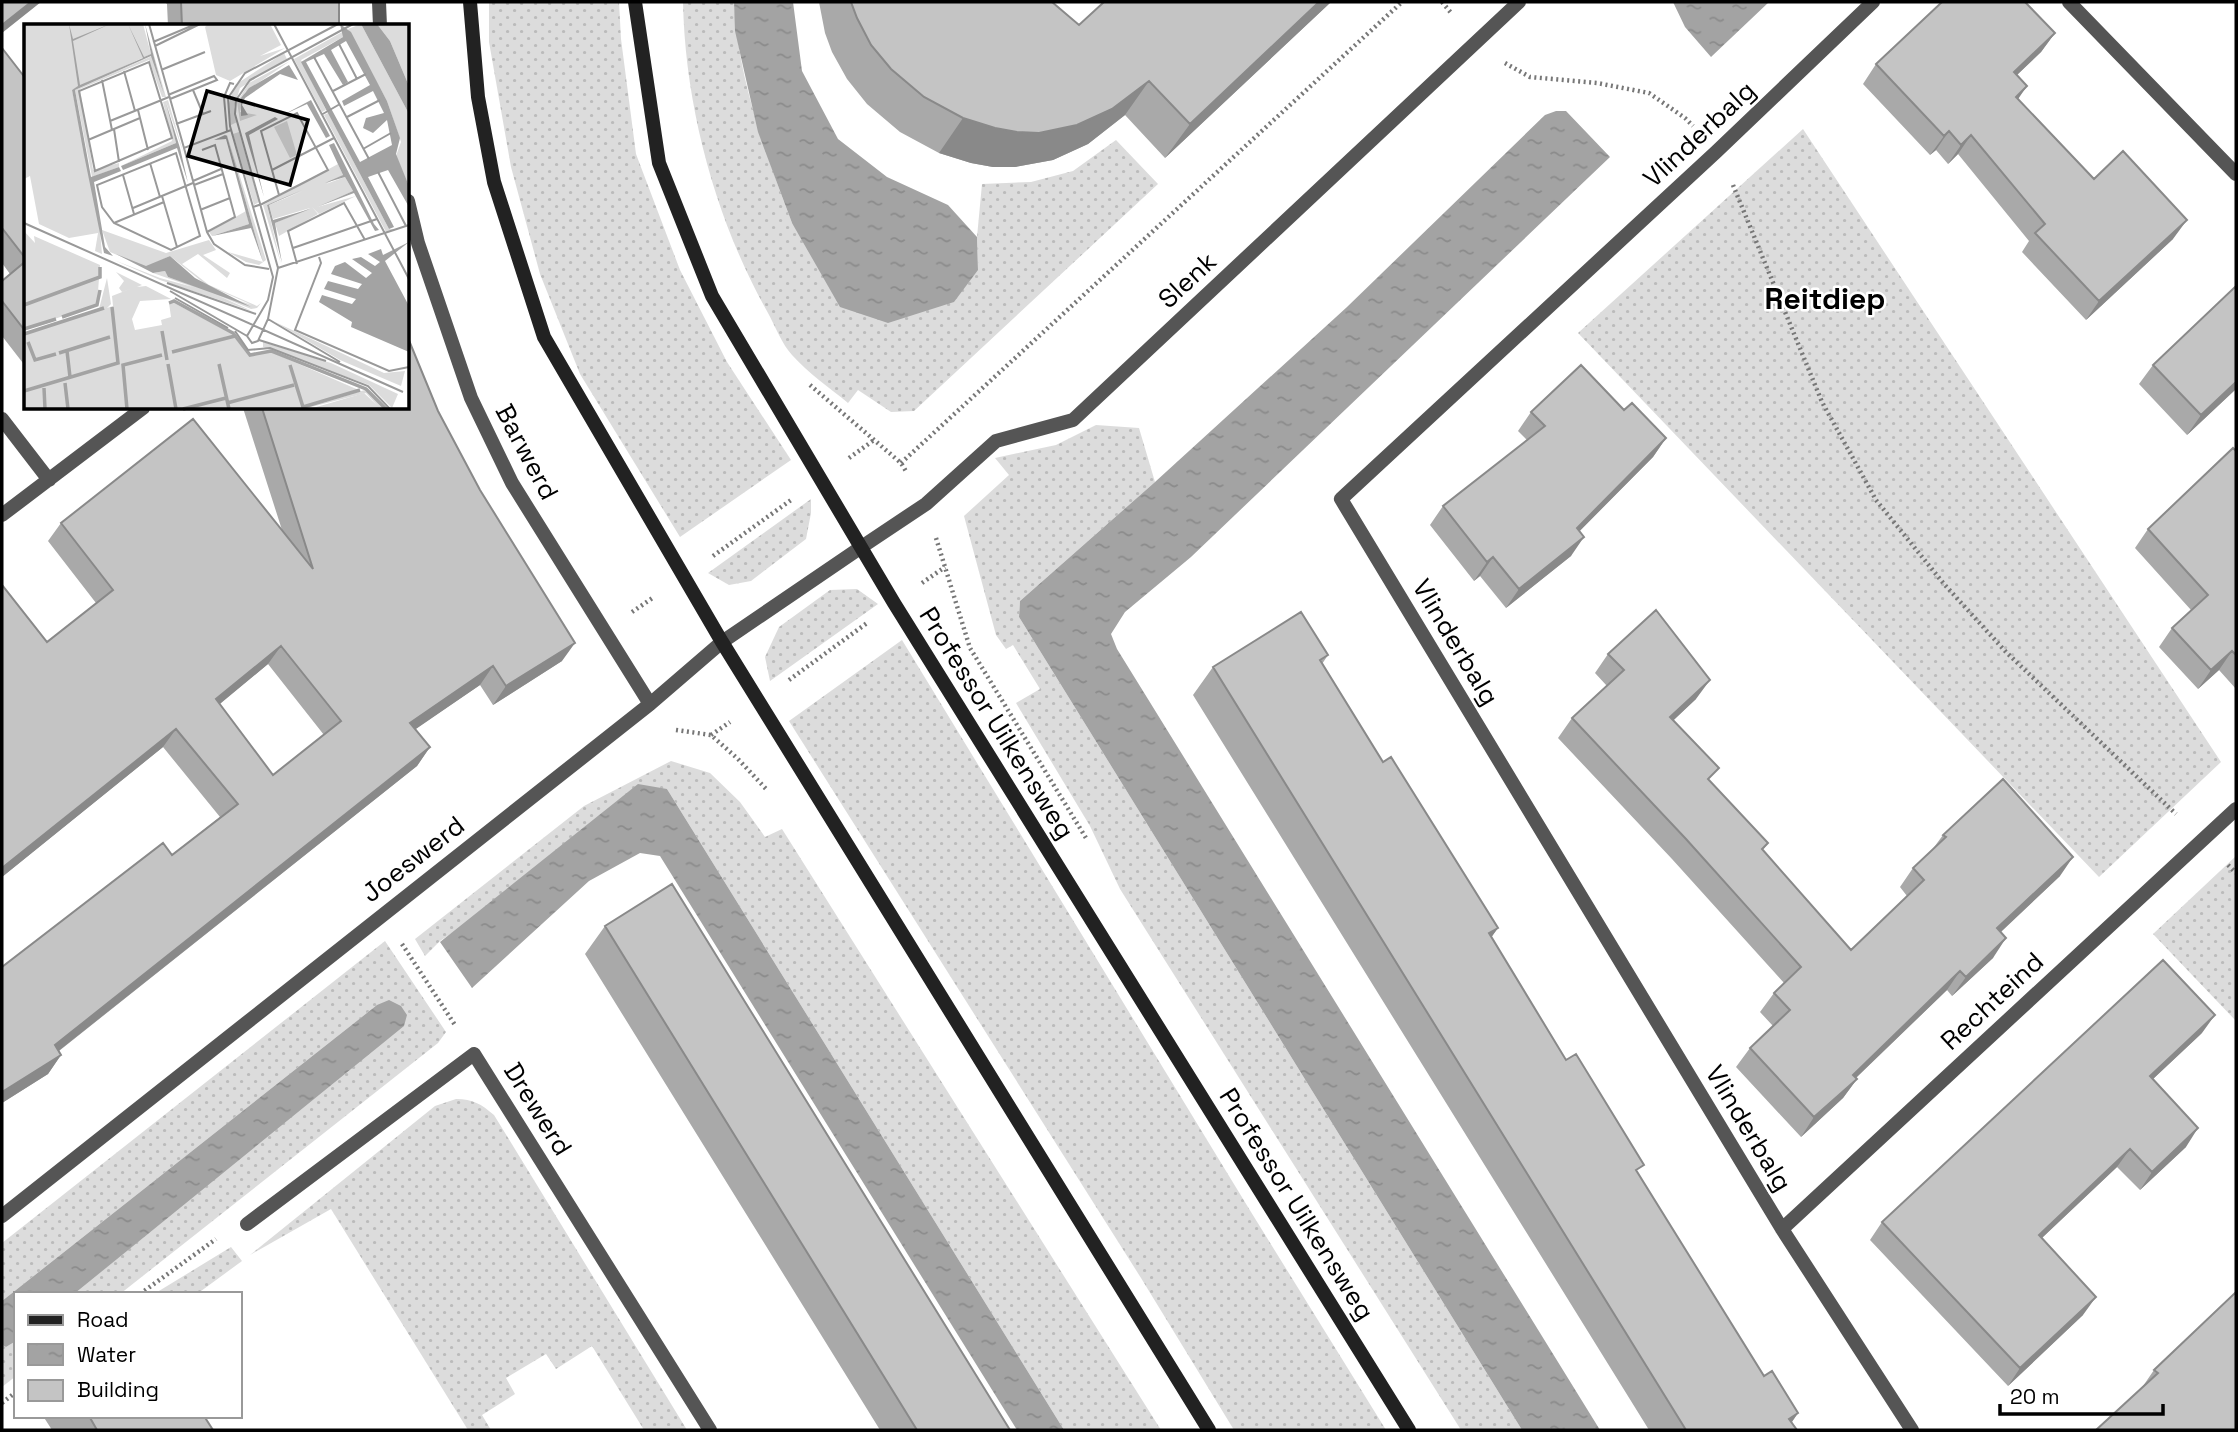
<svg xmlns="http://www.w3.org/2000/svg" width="2238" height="1432" viewBox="0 0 2238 1432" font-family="'Space Grotesk',sans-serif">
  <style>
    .grass { fill: url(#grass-dots) }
    .water { fill: url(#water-ripples) }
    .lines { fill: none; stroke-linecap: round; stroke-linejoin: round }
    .path { stroke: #777; stroke-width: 4.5; stroke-dasharray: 2 3.5; stroke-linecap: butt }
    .lane { stroke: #555; stroke-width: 14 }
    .street { stroke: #555; stroke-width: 14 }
    .secondary { stroke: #222; stroke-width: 14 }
    .wall { fill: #a9a9a9; fill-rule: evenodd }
    .shaded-wall { fill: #898989 }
    .building { fill: #c4c4c4; stroke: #898989; stroke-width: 2; fill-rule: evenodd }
    .labels { text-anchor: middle; stroke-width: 5; stroke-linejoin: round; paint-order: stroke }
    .street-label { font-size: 26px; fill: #000; stroke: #fff }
    .quarter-label { font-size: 30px; font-weight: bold; fill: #000; stroke: #fff }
    .inset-river { fill: none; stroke: #a3a3a3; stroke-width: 3.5 }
    .inset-road { fill: none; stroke: #999; stroke-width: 2 }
    .view { fill: #000; fill-opacity: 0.15; stroke: #000; stroke-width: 3.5 }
    .inset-edge { fill: none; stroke: #000; stroke-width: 3.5 }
  </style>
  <defs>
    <pattern id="grass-dots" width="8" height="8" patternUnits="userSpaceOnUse" patternTransform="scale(1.75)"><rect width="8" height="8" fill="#dcdcdc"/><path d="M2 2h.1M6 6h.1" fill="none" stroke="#bbb" stroke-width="1.8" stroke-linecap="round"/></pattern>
    <pattern id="water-ripples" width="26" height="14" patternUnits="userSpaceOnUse" patternTransform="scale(1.75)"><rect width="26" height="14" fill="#a3a3a3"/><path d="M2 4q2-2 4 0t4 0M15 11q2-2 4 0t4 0" fill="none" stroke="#8b8b8b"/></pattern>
  </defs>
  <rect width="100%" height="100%" fill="#fff"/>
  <path class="grass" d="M489,2H619L621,39L636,154L680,270L727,362L791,460L680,537L580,374L540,274L511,167L489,42Z
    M683,2H734C738,79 765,151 792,223L978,270L977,237L982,184L1031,182L1073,171L1116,140L1158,184L914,411L891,412L858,390L848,403C830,388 808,373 792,355C782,344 775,326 768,313C716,221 685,107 683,2Z
    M1803,129L2221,762L2099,877L1578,333Z
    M1096,425L1139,428L1155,482L1020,601L1019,617L1522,1430H1461L1120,889L1090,826L1016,703L1040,689L1013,645L1006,649L996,635L964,516L1009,475L995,458L1056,445Z
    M811,499V513L806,539L751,581L729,585L708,573Z
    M857,589L878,604L770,681L765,657L779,627L830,590Z
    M902,640L1251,1212L1386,1430H1234L1141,1278L789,721Z
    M671,761L710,773L740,802L765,837L782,829L1161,1430H1064L667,789L440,941L425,956L415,939L584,806Z
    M2236,856V1021L2153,934Z
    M385,941L446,1032L438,1043L120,1294H74L209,1183L377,1005L2,1301V1243Z
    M456,1099C473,1099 481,1104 494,1115L687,1430H644L592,1346L556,1369L546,1354L506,1378L515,1394L482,1415L491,1430H468L331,1209L250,1255L435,1106Z
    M231,1247L242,1261L197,1294H154Z
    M16,1341V1376L2,1387V1345L6,1347Z"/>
  <path class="water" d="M734,2H793L802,71L838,139L887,177L948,205L977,237L978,270L954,302L888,323L840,307L792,223L758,132L735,31Z
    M1673,2H1769L1711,57L1685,27Z
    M1556,111H1566L1610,157L1191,557L1125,612L1111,634L1117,649L1600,1430H1522L1019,617L1020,601L1155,482L1347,307L1545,115Z
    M638,784L667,789L1064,1430H1017L660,856L640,853L589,881L472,988L440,942Z
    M389,1000L401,1006L407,1015L404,1026L74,1294H16V1341L6,1347L2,1345V1301L377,1005Z"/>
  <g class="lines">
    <path class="path" d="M1442,2L1452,14
      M1505,63L1530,77L1597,83L1649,93L1685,118L1693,126
      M1733,185L1822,402L1876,500L1944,584L2006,652L2176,814
      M810,385L901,463L907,473
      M849,458L874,440
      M901,463L1402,2
      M936,538L970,648L1086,838
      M713,556L791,500
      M922,583L945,567
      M632,612L654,597
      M789,680L867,623
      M676,730L711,735L738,759L767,790
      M711,735L730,722
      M2228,865L2236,873
      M402,944L455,1025
      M140,1294L216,1239
      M2,1403L16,1392"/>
    <path class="lane" d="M860,548L926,504L996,441L1073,420L1519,2"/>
    <path class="street" d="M379,2L380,26
      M1873,2L1716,152L1341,499L1782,1229L1912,1430
      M2069,2L2236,174
      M408,201L418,243L471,398L512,483L650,704
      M2,419L49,480
      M2,515L143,408
      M2,1216L650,704L722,642L860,548
      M247,1224L474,1054L710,1430
      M1782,1229L2236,809"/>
    <path class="secondary" d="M470,2L478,97L494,182L544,337L722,642L1209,1430
      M635,2L659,163L712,296L894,603L1409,1430"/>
  </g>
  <path class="wall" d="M165,2H339V26H168L167,4Z
    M819,2H1052L1079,25L1104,2H1331L1165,158L1125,115L1088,144L1053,160L1015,167H993L971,163L939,153L900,132L867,104L847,79L832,52L825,33Z
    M2055,33L2041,52L2017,75L2018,99L2094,179L2173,239L2086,320L2022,252L2029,241L1958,154L1948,164L1936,150L1930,155L1863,84L1876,64Z
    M2,48L26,79V367L2,336V281L10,274L2,263Z
    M2153,365L2236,389L2187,435L2139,384Z
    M243,408H408L438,411L562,661L493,705L480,685L415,729L430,747L417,766L59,1051L61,1055L48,1074L2,1103L172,855L220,817L163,747L2,877V585L47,642L96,603L48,541L61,523L282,530ZM268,664L324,735L273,775L219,704Z
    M1624,410L1666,438L1653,457L1579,531L1571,556L1506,608L1480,576L1474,581L1430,525L1443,506L1527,440L1518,431L1531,412Z
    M2236,451V689L2219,670L2198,689L2159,647L2172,628L2191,610L2135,548L2148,529Z
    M1608,654L1696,699L1673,720L1710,781L1768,843L1763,850L1851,950L1907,896L1900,887L1913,868L1932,850L1943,835L2060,876L2000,932L1993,958L1952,996L1947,990L1856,1078L1857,1079L1843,1098L1801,1137L1736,1067L1750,1048L1773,1026L1760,1012L1774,993L1784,983L1672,859L1558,738L1572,718L1607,686L1595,673Z
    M1328,655L1322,664L1383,762L1498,928L1491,937L1566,1060L1638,1174L1764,1376L1798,1413L1792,1422L1797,1430H1649L1193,695L1213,667Z
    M605,926L1010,1430H880L585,954Z
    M2202,1033L2153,1079L2186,1147L2140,1190L2117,1167L2042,1238L2083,1315L2008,1386L1870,1240L1882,1222Z
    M2154,1370L2236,1430L2141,1389Z
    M43,1416H204L213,1430H52Z"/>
  <path class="shaded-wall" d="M31,2H41L2,33V25Z
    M1319,2H1331L1165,158L1190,124Z
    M2055,33L2041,52L2000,91L2014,72Z
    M1149,81L1125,115L1088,144L1053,160L1015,167H993L971,163L939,153L963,118Z
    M2027,86L2014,105L2016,97Z
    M1949,131L1936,150L1930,155L1944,136Z
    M1971,135L1958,154L1948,164L1961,145Z
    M2187,220L2173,239L2086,320L2099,301Z
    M2236,382V389L2187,435L2201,415Z
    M1666,438L1653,457L1564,547L1577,528Z
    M1584,537L1571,556L1506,608L1519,589Z
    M1493,557L1480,576L1474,581L1487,562Z
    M575,643L562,661L493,705L506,686Z
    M281,646L268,664L203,718L216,699Z
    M2232,651L2219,670L2198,689L2211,670Z
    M493,666L480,685L397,742L410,723Z
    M1710,680L1696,699L1657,736L1670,717Z
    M176,729L163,747L2,877V868Z
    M430,747L417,766L42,1064L55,1045Z
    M2073,857L2060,876L1984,948L1997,928Z
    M1498,928L1478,956L1489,933Z
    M2006,938L1993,958L1952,996L1966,977Z
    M1960,971L1947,990L1839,1094L1853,1075Z
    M2215,1015L2202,1033L2137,1094L2150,1076Z
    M61,1055L48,1074L2,1103V1092Z
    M1857,1079L1843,1098L1801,1137L1814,1117Z
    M2198,1128L2186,1147L2140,1190L2152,1172Z
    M2130,1149L2117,1167L2026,1253L2039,1235Z
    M2096,1297L2083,1315L2008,1386L2020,1368Z
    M1798,1413L1786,1430L1789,1419Z"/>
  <path class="building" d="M2,2H31L2,25Z
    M181,2H339V26H182Z
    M851,2H1052L1079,25L1104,2H1319L1190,124L1149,81L1112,109L1077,125L1039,133L1017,132L995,128L963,118L924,97L891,69L871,45L857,18Z
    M1942,2H2025L2055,33L2014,72L2027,86L2016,97L2094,179L2123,151L2187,220L2099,301L2035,233L2045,224L1971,135L1961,145L1949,131L1944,136L1876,64Z
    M2,48L26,79V259L2,228Z
    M26,261V332L2,301V281Z
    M2236,286V382L2201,415L2153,365Z
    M408,338L438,411L480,490L575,643L506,686L493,666L410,723L430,747L55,1045L61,1055L2,1092V967L163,843L172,855L238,804L176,729L2,868V585L47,642L113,590L61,523L193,419L313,569L262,408H408ZM281,646L341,721L273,775L216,699Z
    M1581,365L1624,410L1632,403L1666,438L1577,528L1584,537L1519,589L1493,557L1487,562L1443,506L1545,426L1531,412Z
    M2233,448L2236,451V655L2232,651L2211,670L2172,628L2208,595L2148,529Z
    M1656,610L1710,680L1670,717L1719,768L1708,779L1768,843L1762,849L1851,950L1924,880L1913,868L1946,837L1943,835L2003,779L2073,857L1997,928L2006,938L1966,977L1960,971L1853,1075L1857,1079L1814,1117L1750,1048L1790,1010L1774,993L1801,967L1686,839L1572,718L1624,670L1608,654Z
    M1301,612L1328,655L1320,660L1383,762L1391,757L1498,928L1489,933L1566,1060L1576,1054L1644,1165L1636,1170L1764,1376L1772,1371L1798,1413L1789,1419L1797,1430H1686L1213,667Z
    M672,884L1010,1430H917L605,926Z
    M2163,960L2215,1015L2150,1076L2198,1128L2152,1172L2130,1149L2039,1235L2096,1297L2020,1368L1882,1222Z
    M2236,1292V1430H2096L2158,1373L2154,1370Z
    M89,1416H204L213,1430H97Z"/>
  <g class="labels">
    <g class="street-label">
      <text transform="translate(1699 134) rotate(-43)" y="9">Vlinderbalg</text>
      <text transform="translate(1187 280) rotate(-43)" y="9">Slenk</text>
      <text transform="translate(527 452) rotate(62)" y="9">Barwerd</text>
      <text transform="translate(1456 642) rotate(59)" y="9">Vlinderbalg</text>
      <text transform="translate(997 723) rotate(58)" y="9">Professor Uilkensweg</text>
      <text transform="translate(413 859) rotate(-38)" y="9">Joeswerd</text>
      <text transform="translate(1992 1001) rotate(-43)" y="9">Rechteind</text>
      <text transform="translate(538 1109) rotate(58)" y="9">Drewerd</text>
      <text transform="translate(1749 1128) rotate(59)" y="9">Vlinderbalg</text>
      <text transform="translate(1297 1204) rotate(58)" y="9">Professor Uilkensweg</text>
    </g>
    <g class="quarter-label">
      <text x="1825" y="309">Reitdiep</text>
    </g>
  </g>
  <g transform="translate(24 24)">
    <rect width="385" height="385" fill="#fff"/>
    <path d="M0,0H119L127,30L48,66L75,196L78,230L71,227L74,209L45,214L15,200L6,152L0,155ZM121,0L142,73H138L125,36L56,65L69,146L95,139V143L68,153L51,66L128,32L140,70ZM184,0H246L257,21L236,32L261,24L206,57L192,51L181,3ZM337,0L385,90V162L372,132L377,118L363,77L324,5ZM353,0H385V62L366,17ZM320,7L319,13L277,36L302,86L298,88L270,35ZM260,29L263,35L216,64L210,83L213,98L207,101L204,82L211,61ZM266,37L221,68L216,88L233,91L216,97L213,78L225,59ZM144,76L160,131L142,78L152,119L97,142L148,117L139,78ZM304,89L365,205H371L362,208L300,91ZM263,97L273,131L266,134L250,103ZM215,108L235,178L230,181L209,110ZM203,111L242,236L235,241L222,238L204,228L239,238L203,112L190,116ZM314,140L319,151L302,160L321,153L329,167L293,183L332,172L295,190L288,183L294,190L255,212L251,199L286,184L249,195L245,181L279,167L243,181L257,240L239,181ZM222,187L225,200L188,212L185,208ZM78,206L142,229L185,216L192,226L179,231L206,249L203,254L174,230L158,240L185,261L233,282L237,279L233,284L227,285L193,271L228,287L136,256L90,236L136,254L169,263L129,249L141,247L144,253L228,281L181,260L146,232L122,243L86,228ZM0,207L11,219L10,212L76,241L73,281L0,305ZM92,248L118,261L113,263L122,262L147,275L116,277L108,295L111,306L138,301L137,296L147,293L145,279H150L207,309L225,332L245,327L337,367L279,385H0V310L75,285L83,254L87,280L83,284L89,282L88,272L111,263L98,268L95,264L100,257ZM251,298L360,349L381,347L377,362L316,336ZM239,318L307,339L374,370L368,384L345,361L239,323Z" fill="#dcdcdc"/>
    <path d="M344,365L362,385H356L342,369L279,385Z" fill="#dcdcdc"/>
    <path d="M340,369L357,385H285L303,380Z" fill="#dcdcdc"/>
    <path d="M45,0L49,15L86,0L49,17L56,61L119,34L104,0L120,33L127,30L121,0L140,70L127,32L51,66L67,153L95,143L97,147L70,158L81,223L89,232L80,229L60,131L48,66L54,62ZM316,0L327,8L363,77L376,114L372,130L385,162V183L364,146L344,153L370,203L365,205L277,38L319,13ZM322,17L346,61L318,77L320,82L349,67L360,89L342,94L339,104L349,109L363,96L368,121L336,138L282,38L300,30L319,61L324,58L307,26ZM337,0H353L366,17L385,62V90ZM265,41L274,56L256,50L221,74L218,81L224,91L217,92V74L225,64ZM287,76L306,112L302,114L283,80L259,91ZM142,79L156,124L164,159L153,124L99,146L97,142L152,119ZM251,93L254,95L225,111L240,173L221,109ZM201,111L203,112L239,238L227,204L188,212L225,200L202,115L190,116ZM310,119L350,200L355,206L351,207L330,169L293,183L329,167L321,153L301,159L319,151L305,121ZM278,166L245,181L249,196L286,185L251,199L258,239L243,181ZM385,218L361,237L385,282V328L327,303L328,298L295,278L298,271L328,280L332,275L300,265L304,257L334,265L338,260L307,250L311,242L321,238L342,254L348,249L328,235L337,233L351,242L356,238L344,230L357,225L359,231ZM92,230L122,242L146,232L171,254L227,283L144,253L141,247L129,249Z" fill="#a3a3a3" fill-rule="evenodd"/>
    <path class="inset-river" d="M145,279L150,277L209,309L226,331L247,327L342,365L362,385M0,281L76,253V243M38,293L73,281L76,266M0,305L32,295M138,307L143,336M0,310L80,284M4,318L11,336L32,330M43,327L46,353M148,328L211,312M35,329L86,313M144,340L152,385M195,340L205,385M266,341L279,383L336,366M41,359L44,385M20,364L21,385M0,367L94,339L88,283M203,379L270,361M103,385L99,341L138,331M159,385L202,374"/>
    <path class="inset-road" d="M125,0L160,124L207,106M250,0L385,255M314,0L221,49L204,74L206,102L249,253L244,276L223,312L228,319L234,317L244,295L254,244L211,90L212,76L226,56L329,0M129,18L172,0M315,20L333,55M131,22L176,0M290,33L345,135M125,38L148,114L71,147L55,67ZM137,46L181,28M100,47L111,87M78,56L88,106M169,66L179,90M309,67L342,50M144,71L190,52L193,56L146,75M114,86L124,126M297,91L316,80M323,93L356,76M86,97L145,73M152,100L187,87M90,105L95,138M203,108L200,73L206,59L210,60M64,116L116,94M160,124L183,208L190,220L221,241L245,245M339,125L367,109M178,126L191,121L211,193L183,208M152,129L176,212L147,226L90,199L78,183L73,161ZM126,139L136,173M248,146L310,114M354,148L382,202M99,151L110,190M169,157L197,145M170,161L199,150M138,172L153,223M229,183L238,180L281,158L304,146L273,89L237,107L255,171M109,184L169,159M176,186L206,174M0,199L379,368M90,199L140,178M269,224L353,195M295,233L297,239L271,306L365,347L385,343M273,240L264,207L320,179L341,216M254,244L385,201M143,259L232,290M146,267L223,312M151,274L204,304M244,295L316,338M211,307L224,326L246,324L344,362L366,385M235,316L302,337"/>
    <path class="view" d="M183,67L284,96L266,161L164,132Z"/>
    <rect width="385" height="385" class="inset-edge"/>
  </g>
  <rect width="2238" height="1432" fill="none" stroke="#000000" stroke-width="7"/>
  <rect x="14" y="1292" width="228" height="126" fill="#ffffff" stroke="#999999" stroke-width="2"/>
  <rect x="28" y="1315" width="35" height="10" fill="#222222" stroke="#999999" stroke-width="2"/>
  <text x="77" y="1327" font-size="21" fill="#000000">Road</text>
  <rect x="28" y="1344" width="35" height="21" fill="url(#water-ripples)" stroke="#999999" stroke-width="2"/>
  <text x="77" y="1362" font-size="21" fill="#000000">Water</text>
  <rect x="28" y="1380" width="35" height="21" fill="#c4c4c4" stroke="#999999" stroke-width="2"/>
  <text x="77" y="1397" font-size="21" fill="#000000">Building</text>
  <path d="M2000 1404v10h163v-10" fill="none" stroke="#000000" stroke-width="3.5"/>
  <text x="2010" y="1404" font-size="21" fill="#000000" stroke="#ffffff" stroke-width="5" paint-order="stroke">20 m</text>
</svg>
